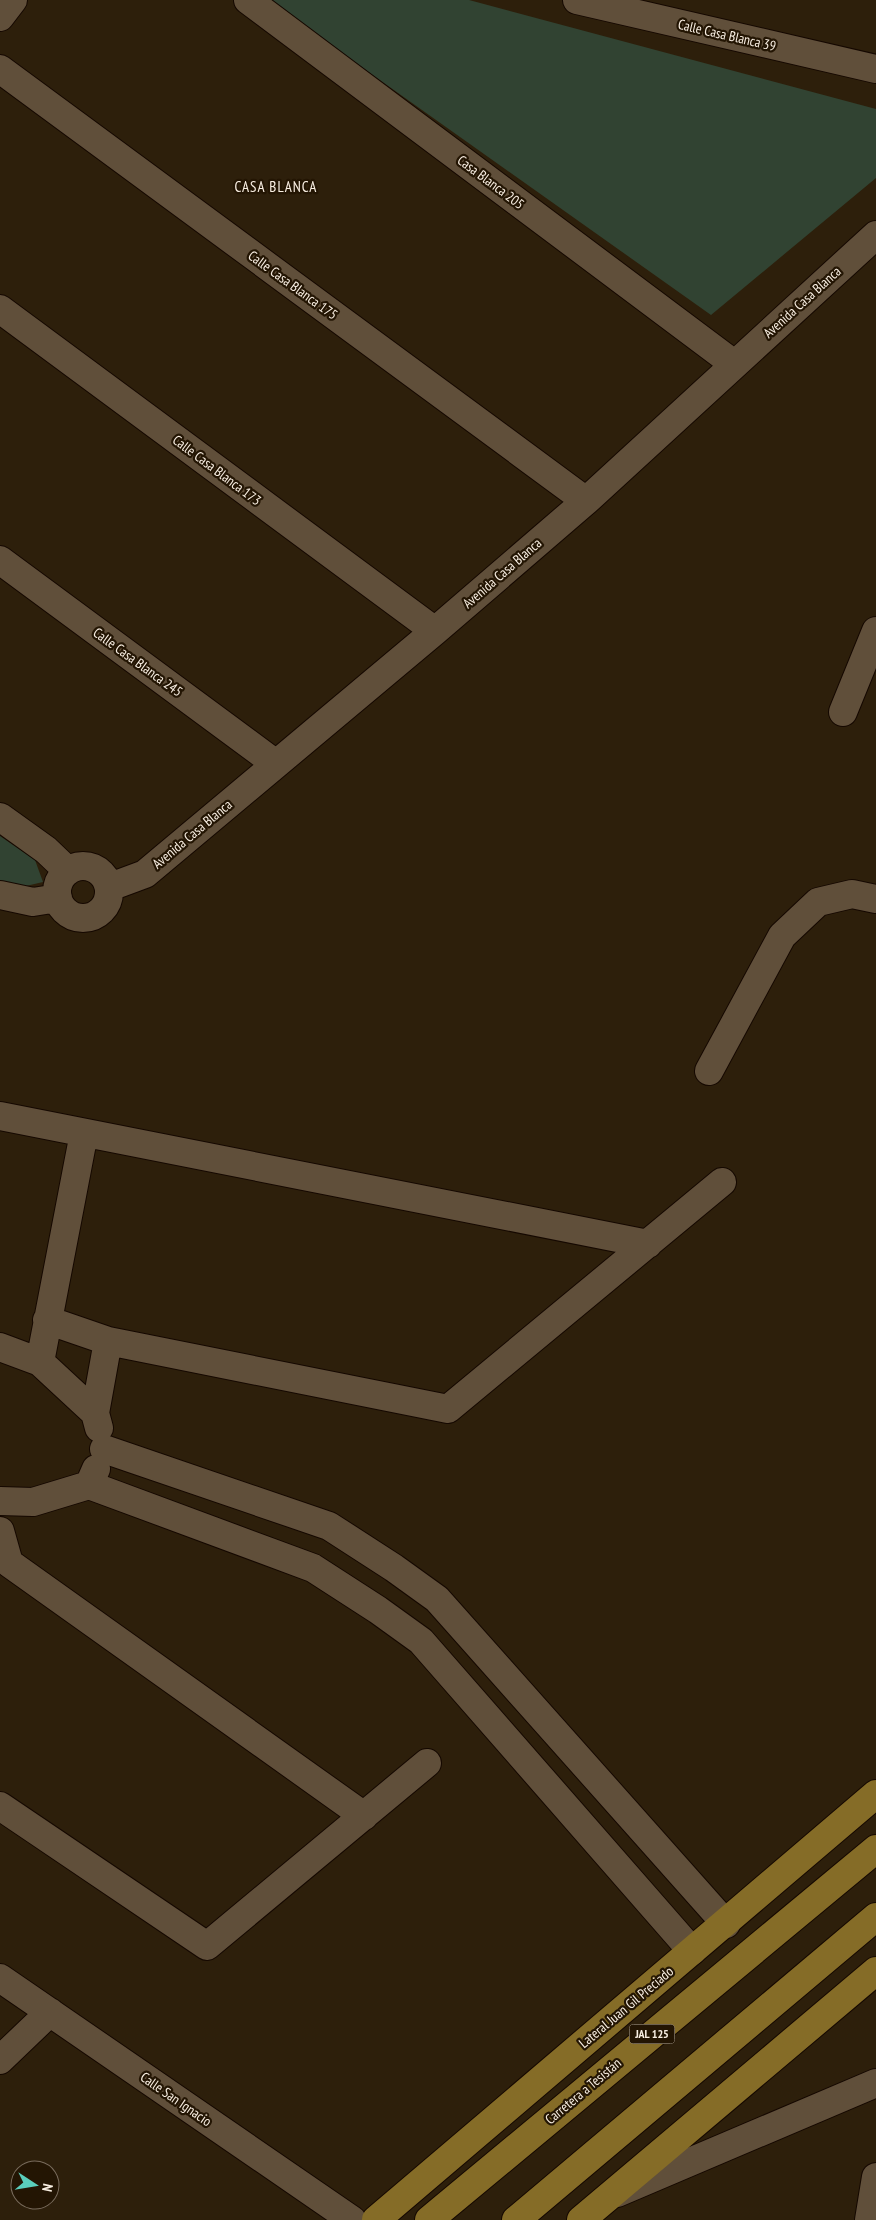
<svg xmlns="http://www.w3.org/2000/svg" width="876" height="2220" viewBox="0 0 876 2220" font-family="'PT Sans Narrow',sans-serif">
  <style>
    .green { fill: #314332 }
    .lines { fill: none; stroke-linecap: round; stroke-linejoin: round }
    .minor-casing { stroke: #150800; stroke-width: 30 }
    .major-casing { stroke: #150800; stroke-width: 30 }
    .minor { stroke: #604f3a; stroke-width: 28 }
    .major { stroke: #856c27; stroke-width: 28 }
    .labels { text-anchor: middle; stroke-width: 4.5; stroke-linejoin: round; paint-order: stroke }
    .shield { fill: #231503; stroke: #b9aea0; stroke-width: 1 }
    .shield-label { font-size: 12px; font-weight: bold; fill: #f9efe3 }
    .street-label { font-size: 14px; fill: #f9efe3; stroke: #231503 }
    .neighbourhood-label { font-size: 15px; letter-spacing: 1px; fill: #f9efe3; stroke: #231503 }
  </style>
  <rect width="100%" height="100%" fill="#2d1f0b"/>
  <path class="green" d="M267,0H469L876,109V178L711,315Z
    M0,836L35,860L43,882L26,886L0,881Z"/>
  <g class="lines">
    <defs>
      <path id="minor" d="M248,0L734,364
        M577,0L876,69
        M0,17L13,0
        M0,69L586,501
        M0,309L435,631
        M0,560L276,764
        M843,712L876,631
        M0,817L46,850L68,871
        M57 892a26 26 0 1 1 52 0a26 26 0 1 1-52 0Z
        M110,887L145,874L435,631L586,501L876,235
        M0,895L33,902L58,898
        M709,1071L782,936L818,902L852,894L876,899
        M0,1116L648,1244
        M47,1320L108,1341
        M0,1347L40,1362L95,1413L99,1428
        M40,1362L84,1133
        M95,1413L108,1341L448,1409L722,1182
        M104,1449L329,1526L394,1568L437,1599L726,1924
        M89,1485L313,1568L378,1610L421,1641L692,1951
        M0,1501L33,1502L89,1485L96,1469
        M0,1531L9,1563L364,1816
        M0,1806L207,1946L427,1763
        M0,1978L352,2220
        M0,2060L50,2012
        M617,2193L876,2083
        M869,2220L876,2177"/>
      <path id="major" d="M376,2220L876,1794
        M429,2220L876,1849
        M516,2220L876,1917
        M581,2220L876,1971"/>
    </defs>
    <use href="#minor" class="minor-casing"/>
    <use href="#major" class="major-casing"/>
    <use href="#minor" class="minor"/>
    <use href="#major" class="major"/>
  </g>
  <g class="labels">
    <rect class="shield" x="629.5" y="2024.5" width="45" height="19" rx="4"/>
    <g class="shield-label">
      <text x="652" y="2038">JAL 125</text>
    </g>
    <g class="street-label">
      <text transform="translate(727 35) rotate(13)" y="5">Calle Casa Blanca 39</text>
      <text transform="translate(491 182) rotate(37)" y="5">Casa Blanca 205</text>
      <text transform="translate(293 285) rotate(36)" y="5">Calle Casa Blanca 175</text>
      <text transform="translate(802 302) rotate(-42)" y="5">Avenida Casa Blanca</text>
      <text transform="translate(217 470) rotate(37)" y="5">Calle Casa Blanca 173</text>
      <text transform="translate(502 573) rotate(-41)" y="5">Avenida Casa Blanca</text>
      <text transform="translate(138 662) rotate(36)" y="5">Calle Casa Blanca 245</text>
      <text transform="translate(192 834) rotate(-40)" y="5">Avenida Casa Blanca</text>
      <text transform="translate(626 2007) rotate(-40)" y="5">Lateral Juan Gil Preciado</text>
      <text transform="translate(583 2091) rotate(-40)" y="5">Carretera a Tesistán</text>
      <text transform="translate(176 2099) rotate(35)" y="5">Calle San Ignacio</text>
    </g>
    <g class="neighbourhood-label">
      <text x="276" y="192">CASA BLANCA</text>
    </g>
  </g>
  <g transform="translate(35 2185) rotate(102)"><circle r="24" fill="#231503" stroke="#796c5d"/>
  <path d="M0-4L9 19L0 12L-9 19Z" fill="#5acebc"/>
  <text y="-8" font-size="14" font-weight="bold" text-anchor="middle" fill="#f9efe3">N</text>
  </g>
</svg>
